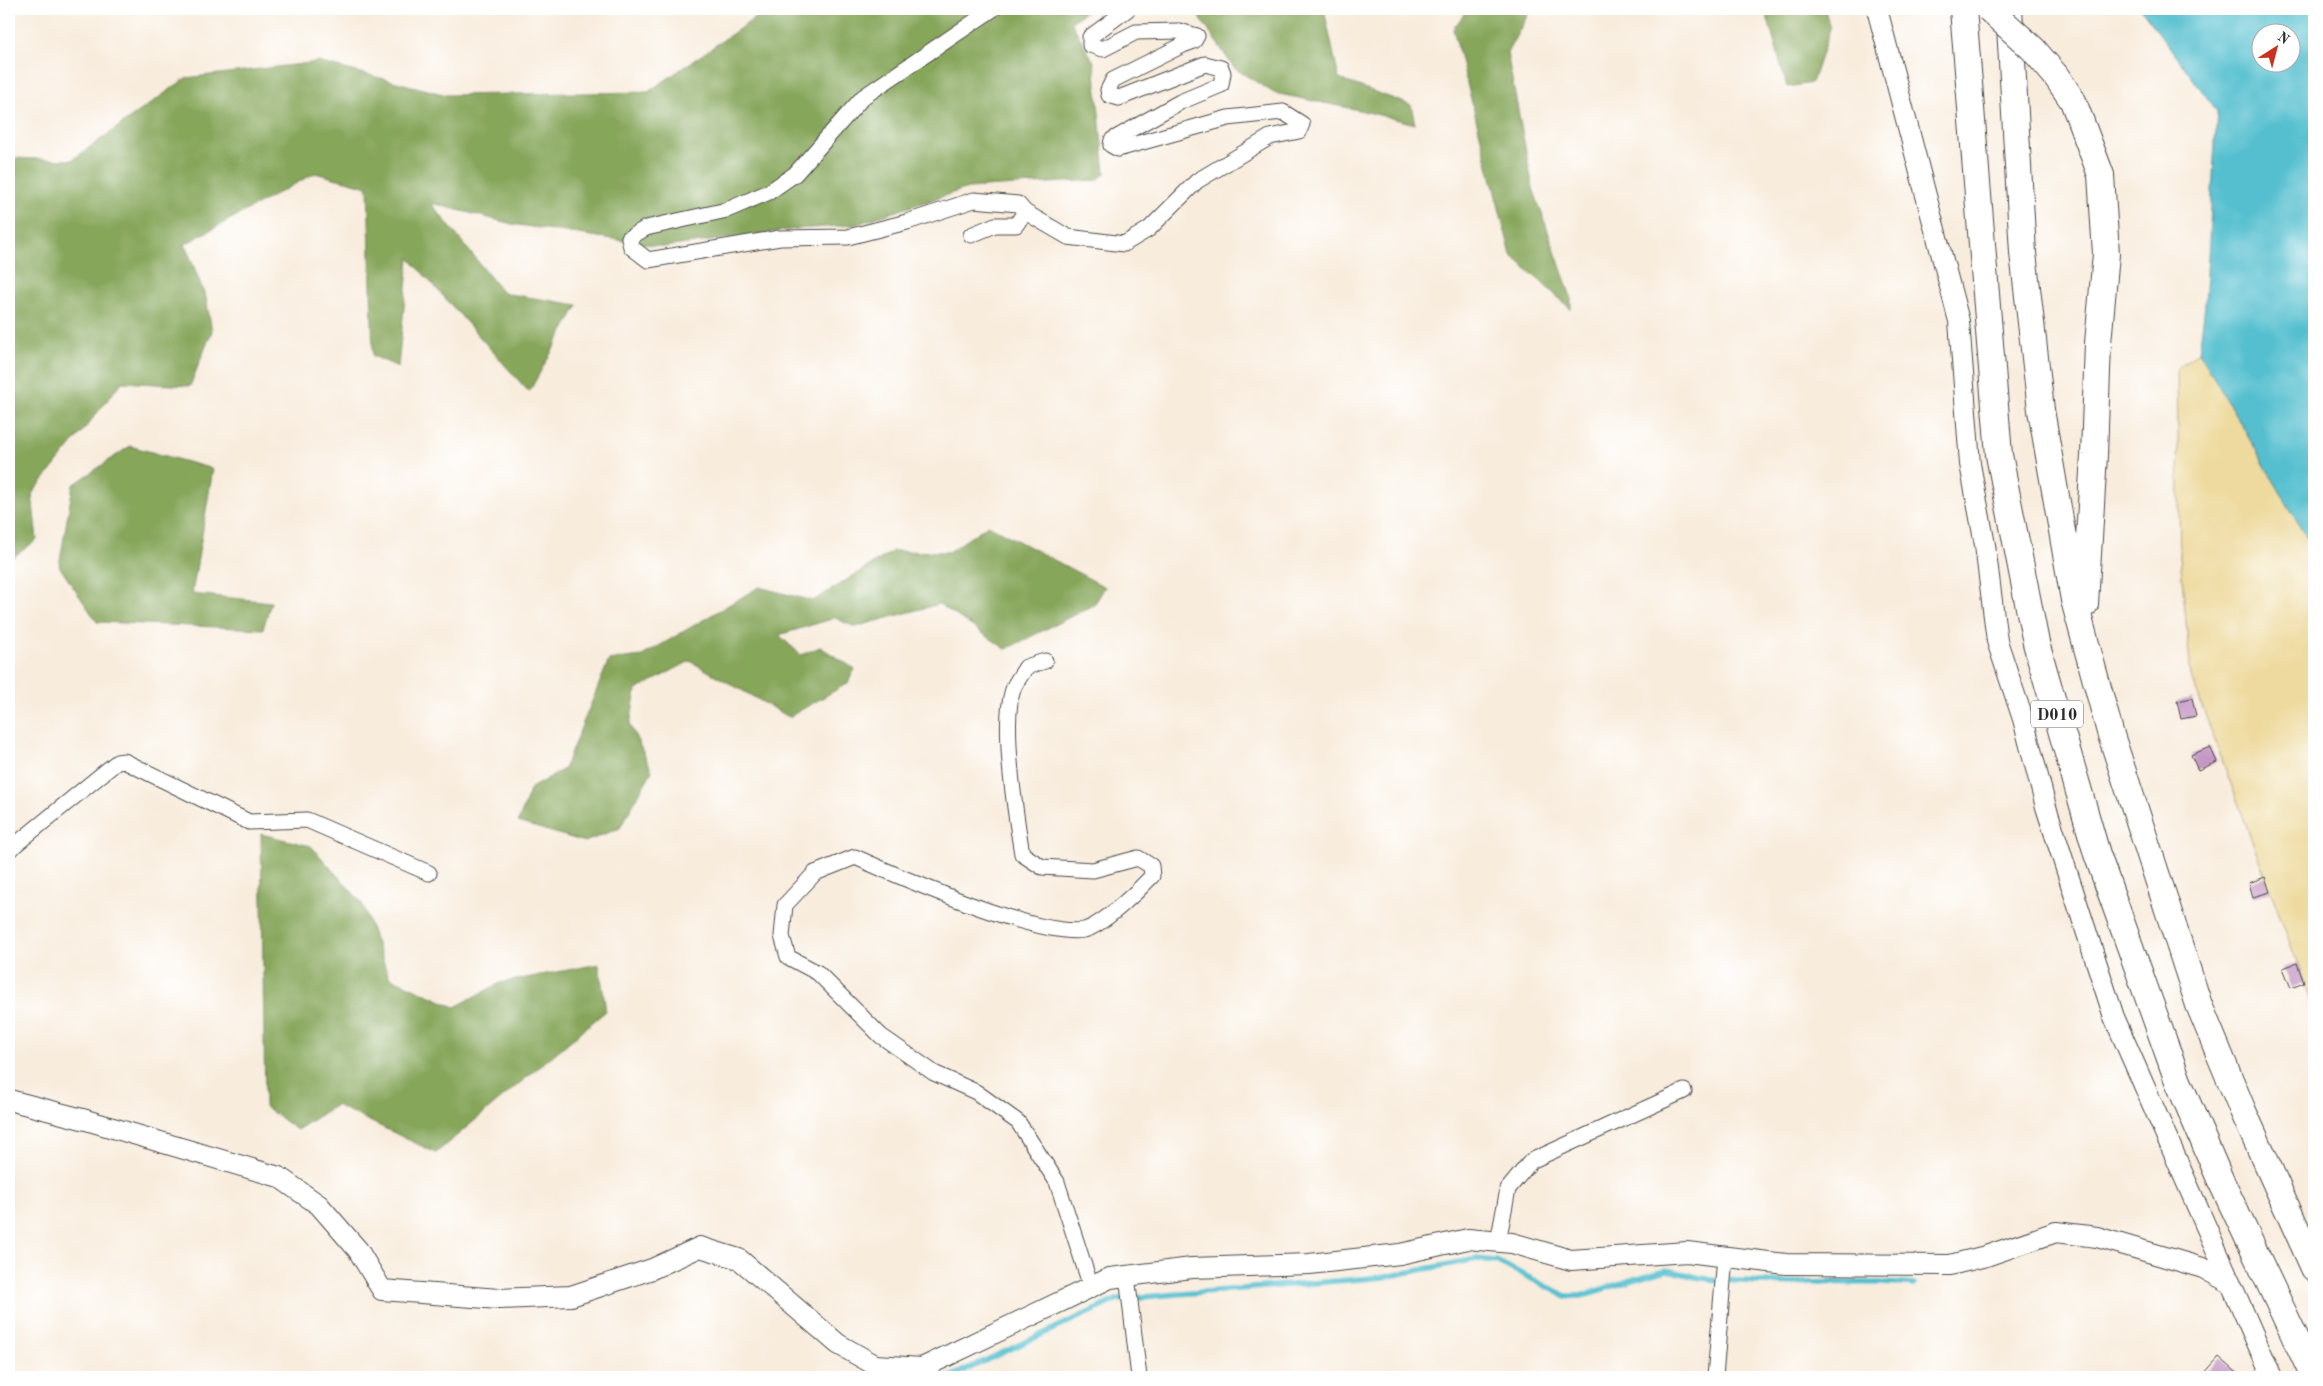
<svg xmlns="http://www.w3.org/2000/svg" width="2323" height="1386" viewBox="0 0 2323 1386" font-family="'Old Standard TT',serif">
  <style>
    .forest { fill: #86a65a; stroke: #586842 }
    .sand { fill: #eeda9e; stroke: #8c8264 }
    .water { fill: #54bfcf; stroke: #40757d; fill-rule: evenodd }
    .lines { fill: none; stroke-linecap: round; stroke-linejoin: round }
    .stream { stroke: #54bfcf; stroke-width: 5.5 }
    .building { fill: #c597c5 }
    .street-casing { stroke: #4a4846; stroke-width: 17 }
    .secondary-casing { stroke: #4a4846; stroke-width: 22 }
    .highway-casing { stroke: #4a4846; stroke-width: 28 }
    .street { stroke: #fff; stroke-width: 15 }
    .secondary { stroke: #fff; stroke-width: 20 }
    .highway { stroke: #fff; stroke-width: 26 }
    .highway-bridge-casing { stroke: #4a4846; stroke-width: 28; stroke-linecap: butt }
    .highway-bridge { stroke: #fff; stroke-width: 26 }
    .labels { text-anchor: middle; stroke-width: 5; stroke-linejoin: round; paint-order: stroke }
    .shield { fill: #fff; stroke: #6b6b6b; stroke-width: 1 }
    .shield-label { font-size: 16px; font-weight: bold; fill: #2b2b2b }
  </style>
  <rect width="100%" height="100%" fill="#fff"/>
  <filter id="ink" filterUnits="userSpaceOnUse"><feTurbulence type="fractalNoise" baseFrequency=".02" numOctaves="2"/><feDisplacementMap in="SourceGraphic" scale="10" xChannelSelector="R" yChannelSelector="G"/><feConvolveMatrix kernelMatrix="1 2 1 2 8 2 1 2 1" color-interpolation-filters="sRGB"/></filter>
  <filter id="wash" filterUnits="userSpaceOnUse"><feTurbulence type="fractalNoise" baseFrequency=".0096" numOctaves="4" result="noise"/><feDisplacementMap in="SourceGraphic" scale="20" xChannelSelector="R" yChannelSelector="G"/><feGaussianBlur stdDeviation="1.12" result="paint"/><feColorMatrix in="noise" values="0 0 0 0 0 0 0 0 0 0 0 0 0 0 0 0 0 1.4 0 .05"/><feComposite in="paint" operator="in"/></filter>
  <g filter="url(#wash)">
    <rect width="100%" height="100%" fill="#f8ecdc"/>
    <path class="forest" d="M768,9H1089L1071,22L1094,62L1105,174L1097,180L968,188L854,225L797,229L665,247L512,224L431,203L503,293L578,305L529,392L409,258L398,367L373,356L368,187L315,173L185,244L206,298L212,331L190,386L122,382L32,494L37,540L9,560V158L72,160L186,78L318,62L447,95L648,92Z
      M1194,9H1324L1339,79L1411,105L1415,124L1359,110L1274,93L1234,68Z
      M1468,9H1531L1507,53L1533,188L1571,297V309L1511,255L1453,29Z
      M1765,9H1825L1830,29L1812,83L1787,87Z
      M130,446L213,469L192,594L271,602L263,629L97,622L59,566L73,485Z
      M988,525L1105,587L1094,605L1006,649L939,604L855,627L835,618L779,635L801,655L820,647L855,669L848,683L789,717L690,661L636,690L630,725L652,771L620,828L585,842L518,822L531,788L564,769L609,660L642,656L759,587L813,601L893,551L949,552Z
      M261,834L311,846L362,903L389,977L455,1007L500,983L599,964L606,1011L436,1153L336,1105L297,1130L265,1107Z"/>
    <path class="sand" d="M2199,352L2314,550V1008L2191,676L2180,556L2177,368Z"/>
    <path class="water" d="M2141,9H2314V550L2199,352L2205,305L2217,111ZM2260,32H2290V62H2260Z"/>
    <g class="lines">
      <path class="stream" d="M950,1377L1118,1299L1385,1277L1476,1259L1496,1261L1566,1296H1580L1665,1270C1678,1271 1689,1276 1702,1278C1715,1280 1728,1281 1741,1281C1799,1285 1856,1280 1914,1285"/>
    </g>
    <g id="blocks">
      <path class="building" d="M2192,698L2196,716L2181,719L2177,701Z
        M2210,747L2217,762L2198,770L2191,755Z
        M2265,877L2270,892L2253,897L2249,883Z
        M2297,963L2304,983L2291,988L2283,968Z
        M2219,1357L2242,1377H2201Z"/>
    </g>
  </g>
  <g filter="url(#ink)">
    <use href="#blocks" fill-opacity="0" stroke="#4a4846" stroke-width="1"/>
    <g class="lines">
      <defs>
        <path id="street" d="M1025,212L1068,237L1124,244L1149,229L1197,181L1270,137L1299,131L1302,124L1283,112L1228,118L1118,149L1111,145L1112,140L1180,102L1221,85L1223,73L1221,68L1205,64L1119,98L1109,95L1108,90L1113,80L1183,45L1194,41L1197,36L1179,31L1136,32L1103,49L1090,45V37L1128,9
          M971,235L995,225H1016L1025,212L1018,204L974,200L907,222L848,237L780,238L648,260L631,247L629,238L646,228L727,210L769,192L795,174L863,97L993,9
          M1045,661L1026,667C1022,674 1017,680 1014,687C1000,720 1016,817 1022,854L1042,867L1093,870L1138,858L1151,866L1152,876C1139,890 1102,926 1084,930C1038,938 900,877 855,857L815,873L785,905L782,936L788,957L818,973L881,1036L934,1073L976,1092L1018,1122L1057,1182L1091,1287
          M9,850L117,762L124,761L249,822L307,820L429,873
          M1498,1242L1508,1189L1531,1161L1684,1091
          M1127,1276L1139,1377
          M1715,1377L1725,1257"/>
        <path id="secondary" d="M1877,9L1959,321L1970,464L1985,545L1997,641L2023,719L2046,807L2114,1017L2272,1377
          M9,1100L86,1120L279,1177L319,1205L358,1250L382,1290L499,1299L571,1296L652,1269L700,1247L739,1259L838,1344L875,1365L922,1368L1110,1278L1192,1268L1309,1264L1400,1254L1468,1239L1512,1243L1571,1260L1687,1252L1786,1264L1950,1265L1986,1256L2056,1232L2097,1237L2203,1268L2230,1283"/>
        <path id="highway" d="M1963,9L1999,455L2036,643L2097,854L2178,1081L2220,1179L2314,1377
          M2009,9L2023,253L2041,410L2074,600L2110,732L2199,1005L2243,1111L2314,1268
          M2056,76L2073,101L2101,175L2106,254L2098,343L2094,455L2085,604"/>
      </defs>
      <use href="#street" class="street-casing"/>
      <use href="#secondary" class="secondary-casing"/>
      <use href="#highway" class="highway-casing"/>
      <use href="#street" class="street"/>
      <use href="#secondary" class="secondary"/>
      <use href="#highway" class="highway"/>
      <defs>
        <path id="highway-bridge" d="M1989,9L2033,49L2056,76"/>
      </defs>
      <use href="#highway-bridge" class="highway-bridge-casing"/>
      <use href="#highway-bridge" class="highway-bridge"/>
    </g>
  </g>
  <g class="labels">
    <rect class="shield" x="2031" y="700.5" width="52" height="27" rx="4"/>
    <g class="shield-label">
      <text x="2057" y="720">D010</text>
    </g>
  </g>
  <rect width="2323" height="1386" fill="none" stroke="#fff" stroke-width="30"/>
  <g transform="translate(2276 48) rotate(36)"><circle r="24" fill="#ffffff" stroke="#aaaaaa"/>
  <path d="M0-4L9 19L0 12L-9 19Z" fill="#c8321e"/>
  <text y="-8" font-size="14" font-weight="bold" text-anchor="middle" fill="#2b2b2b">N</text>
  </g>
</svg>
